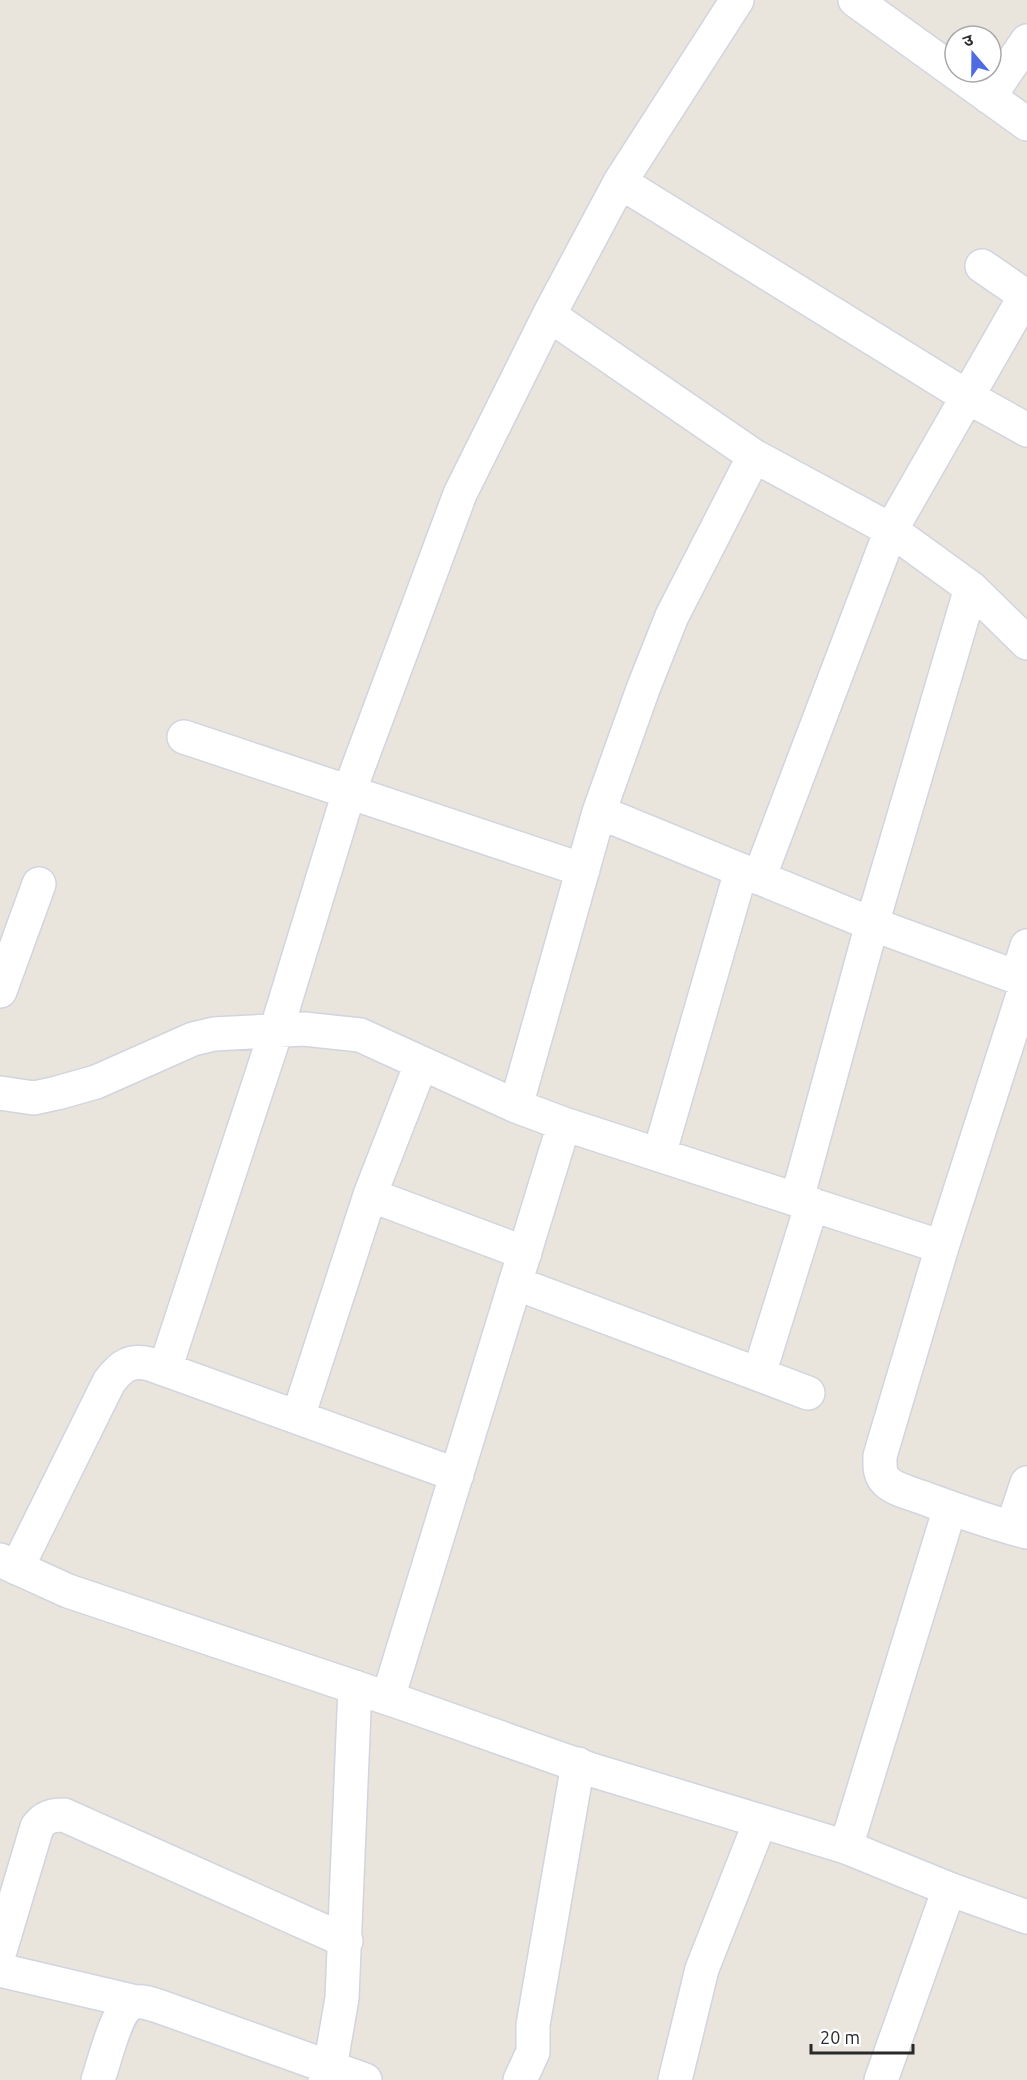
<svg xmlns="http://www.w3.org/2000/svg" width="1027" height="2080" viewBox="0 0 1027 2080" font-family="Ubuntu,'Noto Sans Devanagari',sans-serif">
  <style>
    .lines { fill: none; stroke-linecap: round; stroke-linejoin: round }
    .minor-casing { stroke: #d2d4e0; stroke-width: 36 }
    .tertiary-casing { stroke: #d2d4e0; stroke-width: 36 }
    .minor { stroke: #fff; stroke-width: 33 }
    .tertiary { stroke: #fff; stroke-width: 33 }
  </style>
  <rect width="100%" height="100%" fill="#e9e4dc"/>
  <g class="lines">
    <defs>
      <path id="minor" d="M855,0L1027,124
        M989,97L1027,41
        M620,182L966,396L1027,430
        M982,266L1027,297
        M549,315L754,456L891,530L971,588L1027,643
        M184,737L583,870
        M599,812L872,924L1027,981
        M759,878L891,530L1025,296
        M1017,978L1027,946
        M1027,982L942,1247L880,1456C880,1466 879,1475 887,1482C896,1490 910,1493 921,1497C956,1510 991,1523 1027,1532
        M0,991L39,884
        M0,1093L34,1098L57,1093L96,1082L193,1039L214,1034L304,1029L360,1035L516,1106L564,1124L942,1247
        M516,1106L599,812L643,689L672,616L754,456
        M659,1155L741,871
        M370,1195L525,1253
        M797,1199L872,924L971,588
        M515,1283L808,1393
        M165,1369L276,1031L349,792L460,494L549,315L620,182L737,0
        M759,1374L812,1204
        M298,1417L370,1195L421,1064
        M1012,1528L1027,1483
        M17,1568L109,1382C121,1366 130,1359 150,1364L457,1475
        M388,1698L564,1124
        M846,1847L950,1508
        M0,1951L37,1827C44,1817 52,1815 64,1815L346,1941
        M0,1970L136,2002
        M98,2080C104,2063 116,2011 131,2004C140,1999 150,2004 158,2006L365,2080
        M325,2080L330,2068L342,1998L355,1687
        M520,2080L533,2052V2025L578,1764
        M675,2080L702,1969L760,1822
        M881,2080L949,1889"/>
      <path id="tertiary" d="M0,1560L68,1591L402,1703L592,1770L846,1847L949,1889L1027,1917"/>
    </defs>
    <use href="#minor" class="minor-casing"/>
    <use href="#tertiary" class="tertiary-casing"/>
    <use href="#minor" class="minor"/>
    <use href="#tertiary" class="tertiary"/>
  </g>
  <g transform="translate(973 54) rotate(340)"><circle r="28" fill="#ffffff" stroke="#a9a9a9" stroke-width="1.5"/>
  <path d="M0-4.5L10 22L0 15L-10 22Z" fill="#4f6be4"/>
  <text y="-9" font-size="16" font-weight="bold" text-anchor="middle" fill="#292929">उ</text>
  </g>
  <path d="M811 2044v9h102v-9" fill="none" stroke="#292929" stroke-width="3"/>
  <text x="820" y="2044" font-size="18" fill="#292929" stroke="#ffffff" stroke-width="4.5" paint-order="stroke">20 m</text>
</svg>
